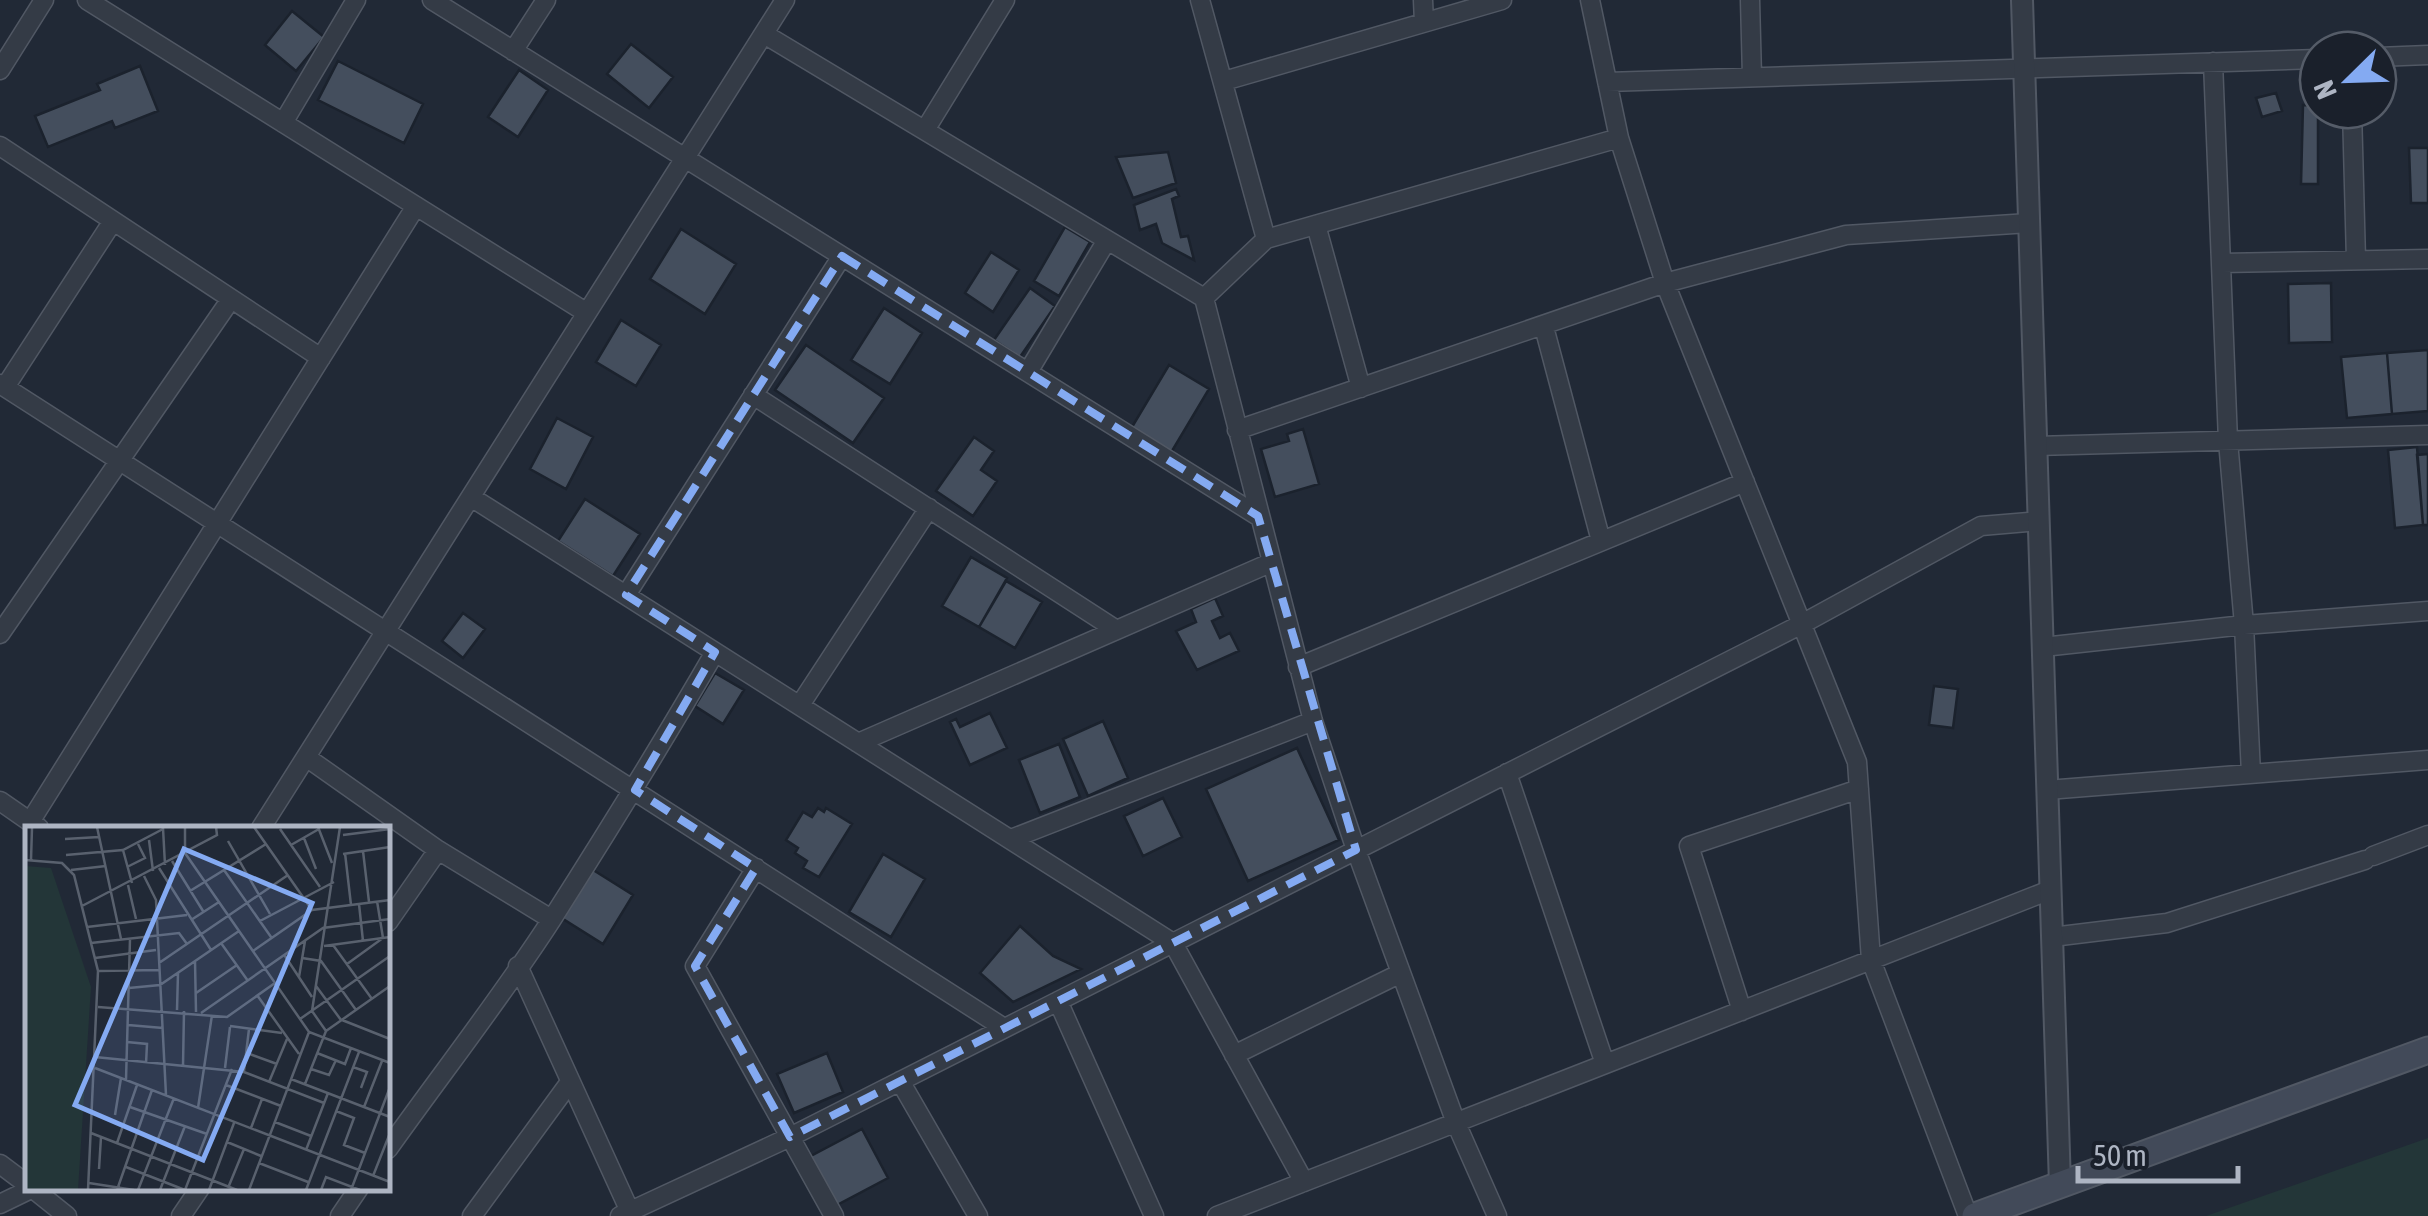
<svg xmlns="http://www.w3.org/2000/svg" width="2428" height="1216" viewBox="0 0 2428 1216" font-family="'Asap Condensed',sans-serif">
  <style>
    .green { fill: #233638 }
    .building { fill: #444e5d; stroke: #1b222d; stroke-width: 2.5 }
    .lines { fill: none; stroke-linecap: round; stroke-linejoin: round }
    .minor-casing { stroke: #515864; stroke-width: 21 }
    .tertiary-casing { stroke: #515864; stroke-width: 24 }
    .secondary-casing { stroke: #515864; stroke-width: 29 }
    .minor { stroke: #343b46; stroke-width: 18 }
    .tertiary { stroke: #343b46; stroke-width: 20 }
    .secondary { stroke: #424a59; stroke-width: 25 }
    .marked { fill: none; stroke: #84aaf2; stroke-width: 8; stroke-dasharray: 20 12; stroke-linejoin: round }
    .inset-road { fill: none; stroke: #59616e; stroke-width: 2.5 }
    .view { fill: #84aaf2; fill-opacity: 0.15; stroke: #84aaf2; stroke-width: 5 }
    .inset-edge { fill: none; stroke: #aeb5c3; stroke-width: 5 }
  </style>
  <rect width="100%" height="100%" fill="#212936"/>
  <path class="green" d="M2428,1138V1216H2206Z"/>
  <path class="building" d="M292,11L324,37L296,71L265,45Z
    M631,44L673,77L649,108L607,74Z
    M338,61L423,104L404,143L318,100Z
    M140,66L158,111L115,128L112,121L48,147L35,116L100,90L97,84Z
    M519,70L548,90L518,137L488,117Z
    M2276,93L2282,111L2262,117L2256,98Z
    M2303,105L2318,106V184H2301Z
    M2409,148H2428V203H2411Z
    M1168,152L1176,183L1133,198L1116,157Z
    M1176,189L1179,196L1172,199L1181,237L1188,236L1194,260L1162,243L1156,224L1140,230L1134,205Z
    M1065,227L1090,242L1059,296L1034,281Z
    M681,229L736,264L705,314L650,279Z
    M991,252L1019,270L993,312L965,293Z
    M2331,283L2332,342L2289,343L2288,284Z
    M1030,288L1055,306L1020,357L994,340Z
    M884,308L922,333L890,384L851,360Z
    M621,320L661,345L636,386L596,362Z
    M806,345L884,398L853,443L775,390Z
    M2428,350V411L2392,414L2387,353Z
    M2387,353L2392,414L2347,418L2341,357Z
    M1169,365L1209,389L1169,456L1129,432Z
    M557,418L593,437L566,489L530,469Z
    M1303,429L1319,484L1275,497L1261,449L1289,441L1287,434Z
    M974,437L994,451L981,470L997,481L973,516L936,491Z
    M2417,447L2423,525L2395,528L2388,450Z
    M2428,454V525H2423L2417,455Z
    M585,499L640,534L613,576L558,541Z
    M971,557L1007,578L979,627L942,606Z
    M1006,581L1042,602L1015,648L979,627Z
    M1215,598L1223,616L1212,621L1220,638L1230,633L1239,651L1197,670L1176,631L1196,622L1191,609Z
    M463,613L485,629L463,658L442,641Z
    M715,673L744,690L723,724L695,706Z
    M1934,686L1958,689L1953,728L1929,725Z
    M990,713L1007,748L970,765L950,722L956,719L960,727Z
    M1103,721L1128,778L1088,796L1063,739Z
    M1059,744L1080,797L1040,813L1019,760Z
    M1297,748L1339,840L1248,881L1206,789Z
    M1163,798L1182,837L1143,856L1124,816Z
    M818,808L824,812L826,808L852,824L819,877L803,868L807,861L795,853L798,848L786,840L803,812L812,817Z
    M883,854L925,879L891,937L849,912Z
    M590,868L633,895L603,944L560,917Z
    M1020,926L1053,956L1081,969L1013,1002L980,973Z
    M827,1053L843,1092L794,1113L777,1074Z
    M862,1129L888,1178L835,1206L809,1157Z"/>
  <g class="lines">
    <defs>
      <path id="minor" d="M87,0L587,313
        M432,0L1258,516
        M1200,0L1266,239
        M1423,0L1424,23
        M1590,0L1619,138L1665,283L1857,762L1871,960L1968,1216
        M1750,0L1752,77
        M764,34L1204,298L1313,721L1356,850L1456,1123L1497,1216
        M513,51L546,0
        M2378,57L2428,55
        M2213,62L2228,441L2244,625L2251,774
        M0,70L44,0
        M1224,81L1502,0
        M1607,82L2318,59
        M2352,110L2356,260
        M283,123L356,0
        M925,130L1005,0
        M0,146L321,358
        M1316,225L1361,388
        M2222,263L2428,259
        M1204,298L1266,239L1619,138
        M1544,327L1601,541
        M1028,372L1107,240
        M0,384L1004,1028
        M5,387L113,221
        M753,395L1115,629
        M1237,430L1665,283L1846,235L2029,223
        M2036,446L2428,435
        M471,497L1173,943L1304,1182
        M626,595L842,256
        M0,634L231,299
        M2043,647L2244,625L2428,611
        M1298,667L1745,482
        M800,705L929,508
        M858,743L1270,563
        M306,757L438,850L551,919
        M1507,773L1605,1064
        M2047,790L2428,760
        M0,801L39,828
        M30,822L416,206
        M261,828L785,0
        M1011,839L1313,721
        M2373,856L2428,835
        M756,868L695,966L834,1216
        M388,922L438,850
        M2052,937L2167,923L2365,860
        M518,966L632,1216
        M1058,1001L1154,1216
        M1742,1011L1689,846L1859,789
        M1234,1055L1401,973
        M900,1081L978,1216
        M388,1149C442,1073 501,998 552,919C608,831 663,742 715,652
        M0,1164L28,1185
        M32,1188L67,1216
        M0,1204L33,1188
        M181,1216L200,1188
        M340,1216L359,1188
        M472,1216L570,1082
        M620,1216L790,1137L1802,624L1981,526L2039,521
        M1217,1216L2050,890"/>
      <path id="tertiary" d="M2022,0L2060,1185"/>
      <path id="secondary" d="M1975,1216L2428,1050"/>
    </defs>
    <use href="#minor" class="minor-casing"/>
    <use href="#tertiary" class="tertiary-casing"/>
    <use href="#secondary" class="secondary-casing"/>
    <use href="#minor" class="minor"/>
    <use href="#tertiary" class="tertiary"/>
    <use href="#secondary" class="secondary"/>
  </g>
  <path class="marked" d="M842,256L1258,516L1356,850L790,1137L695,966L756,868L635,790L715,652L626,595Z"/>
  <g transform="translate(25 826)">
    <rect width="365" height="365" fill="#212936"/>
    <path d="M0,40L26,42L66,161L53,364H0Z" fill="#233638"/>
    <path class="inset-road" d="M72,1L96,113M160,1V27L284,206L365,237M229,1L287,84M293,1L307,37M138,2L140,39M255,3L295,61M318,9L365,3M279,12L291,43M40,13L74,11M124,14L128,45M203,15L245,88M266,19L294,3M98,24L107,57M338,25L344,76M320,27L326,79M318,28L365,21M41,29L98,24L138,3M0,34L37,37L49,49L73,145L63,364M6,34L7,2M147,35L178,85M102,41L120,32L113,18M134,42L186,124M46,44L81,40M199,44L246,111M119,50L131,74L141,269M103,59L111,93M165,65L241,18M334,78L338,115M57,80L192,9L191,1M166,94L194,76M235,95L309,56M62,101L162,89M66,117L154,107L162,118M196,117L223,155M308,119L347,173M299,120L365,111M228,125L287,84L365,74M260,130L287,171M70,132L131,124M277,132L296,135L331,184M170,135L171,186M134,137L263,49M322,138L358,112L352,75M73,145L134,144M274,151L280,115M291,160L316,194M104,162L135,159L214,105M171,167L212,139M232,169L274,228M73,181L202,191L250,157M152,184L153,147M176,187L298,102L365,93M275,193L365,130M317,194L365,213M103,199L138,202M205,200L257,207M301,205L287,185L315,1M102,216L122,218L121,238M222,227L252,238M292,227L320,238L326,222M70,231L219,246L299,277M158,240L159,185M328,241L342,246L336,262M70,242L365,356M200,242L205,201M286,243L304,249L311,234M219,245L224,203M266,253L365,291M101,254L105,113M244,256L262,213M280,258L301,205L365,160M201,259L256,280M105,281L182,308M339,281L357,235M173,282L187,189M311,285L329,292L319,319L340,327M90,289L96,252M250,296L286,310M226,302L237,273M66,307L212,364M202,316L236,330M92,317L112,259M281,324L303,267M234,337L283,356M101,341L160,364M74,343L76,311M348,350L365,307M64,357L109,364M203,362L219,323M92,364L127,264M113,364L149,272M135,364L160,300M160,364L207,243M184,364L209,297M224,364L284,206M281,364L334,226M296,364L301,351L335,364M326,364L365,261"/>
    <path class="view" d="M159,23L287,77L178,334L50,279Z"/>
    <rect width="365" height="365" class="inset-edge"/>
  </g>
  <g transform="translate(2348 80) rotate(247)"><circle r="48" fill="#1a202b" stroke="#555c68" stroke-width="2.5"/>
  <path d="M0-8L18 38L0 25L-18 38Z" fill="#84aaf2"/>
  <text y="-15" font-size="28" font-weight="bold" text-anchor="middle" fill="#aeb5c3">N</text>
  </g>
  <path d="M2078 1166v15h160v-15" fill="none" stroke="#aeb5c3" stroke-width="5"/>
  <text x="2093" y="1166" font-size="30" fill="#aeb5c3" stroke="#1a202b" stroke-width="8" paint-order="stroke">50 m</text>
</svg>
